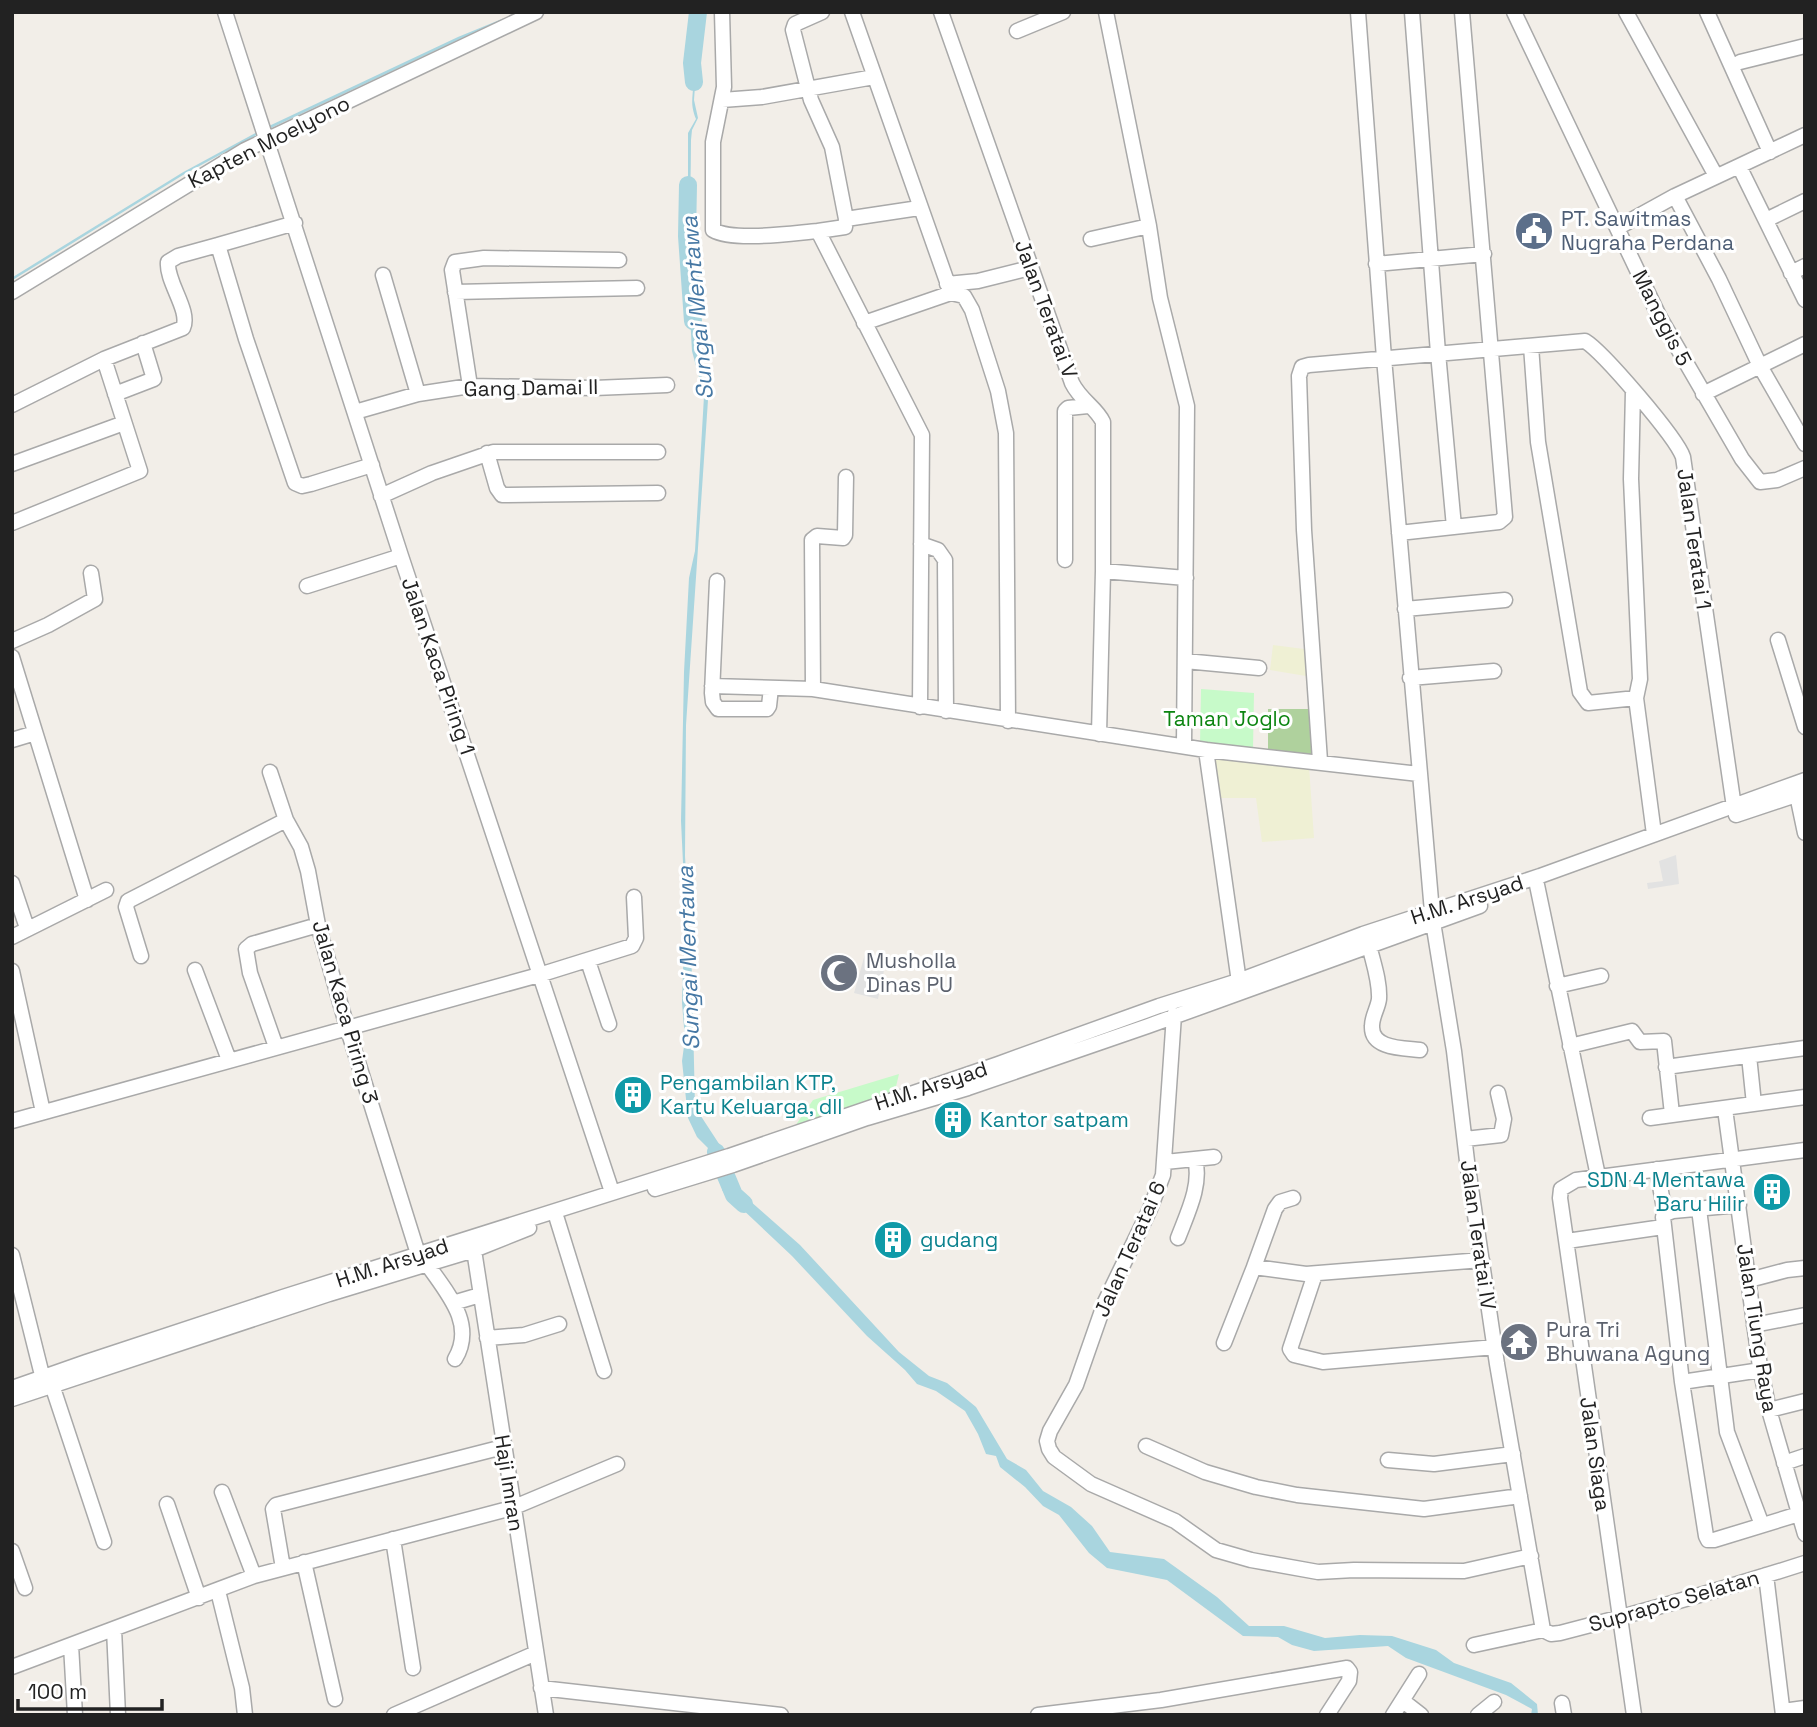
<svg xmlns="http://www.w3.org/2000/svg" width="1817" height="1727" viewBox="0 0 1817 1727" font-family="'Space Grotesk',sans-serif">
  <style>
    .farmland { fill: #eff0d4 }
    .forest { fill: #afd19d }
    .park { fill: #c7fac9 }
    .parking { fill: #e2e2e2 }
    .water { fill: #a9d5df }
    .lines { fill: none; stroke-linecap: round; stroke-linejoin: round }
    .stream { stroke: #a9d5df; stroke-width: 2.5 }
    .river { stroke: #a9d5df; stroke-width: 18 }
    .minor-casing { stroke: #a9a9a9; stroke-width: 17 }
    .minor { stroke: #fff; stroke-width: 14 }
    .labels { text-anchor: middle; stroke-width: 6; stroke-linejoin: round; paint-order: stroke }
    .street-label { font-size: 21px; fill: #222; stroke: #fff }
    .service-label { font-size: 21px; fill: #4e5e75; stroke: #fff; text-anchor: start }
    .park-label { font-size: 21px; fill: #0b8410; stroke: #fff }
    .worship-label { font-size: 21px; fill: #5b616d; stroke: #fff; text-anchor: start }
    .culture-label { font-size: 21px; fill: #0d838f; stroke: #fff; text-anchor: start }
    .water-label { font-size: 23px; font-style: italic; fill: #4678a4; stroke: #fff }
  </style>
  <rect width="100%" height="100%" fill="#f2eee8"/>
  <path class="farmland" d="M1273,645L1304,649L1306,676L1270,670Z
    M1215,755L1309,766L1314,838L1262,842L1256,798H1217Z"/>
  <path class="forest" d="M1268,709H1311L1312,756L1268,752Z"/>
  <path class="park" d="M1201,689L1254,693L1253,750L1200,745Z
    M899,1074L894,1095L793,1129L813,1100Z"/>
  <path class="parking" d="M1676,855L1679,884L1648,889L1647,883L1663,881L1659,861Z
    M865,954L886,961L878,999L854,993Z"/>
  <path class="water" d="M697,12H698L693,61L696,72L694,100L698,118L692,130L691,140C691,226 682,316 708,400L686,725L685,856L692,974L695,1107L725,1153L711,1157L708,1148L697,1137L688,1118L682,1061L685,1039L682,1003L685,905L681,821L684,672L689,578L695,551L704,396L692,351L686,244L683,236L688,217V133L696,119C689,102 694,96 693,80C692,57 694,35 697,12Z
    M733,1186L800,1245L899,1352L929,1376L947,1383L976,1407L1007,1459L1026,1470L1043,1491L1071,1507L1092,1526L1110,1552L1164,1559L1217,1597L1249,1626H1284L1325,1638L1360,1635L1392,1636L1436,1650L1454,1663L1511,1683L1537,1704L1538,1715H1531L1532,1709L1506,1695L1406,1658L1388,1646L1314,1651L1292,1645L1278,1637L1243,1636L1167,1580L1107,1568L1089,1553L1059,1515L1043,1506L1025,1487L1000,1467L996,1456L986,1454L978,1434L965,1411L936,1391L917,1384L905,1370L867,1336L792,1256L722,1190Z"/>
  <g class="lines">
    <path class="stream" d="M270,127L459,38L503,20
      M12,279L184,173L256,134"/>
    <path class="river" d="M694,82L692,63L698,12
      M688,185L687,236L693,321
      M716,1152L734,1195L744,1204"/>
    <defs>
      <path id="minor" d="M225,12L401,556L612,1192
        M722,12L724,87L713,142V230C734,242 793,233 818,231
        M822,12L795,24L793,30L811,100L832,147L846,219L845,227L818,231L922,435L920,707
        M852,12L951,293L964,296L972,310L998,391L1006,433L1008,721
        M941,12L1072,383C1081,401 1096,407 1103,422V571L1099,734
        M1106,12L1149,226L1160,298L1187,406L1184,746
        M1358,12L1384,358L1432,912
        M1412,12L1438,353L1454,527
        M1514,12L1659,316L1742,459L1760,482L1777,480L1805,468
        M1626,12L1716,176
        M1707,12L1770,152
        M1017,31L1063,12
        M1740,62L1805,46
        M722,100L762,97L874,77
        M1805,135L1739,166L1805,300
        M1675,196L1719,279L1760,366L1805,444
        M846,219L919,208
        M1766,220L1805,201
        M295,223L218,245L246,339L295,483L302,486L311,484L372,465
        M1617,228L1675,196L1739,166
        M1091,239L1149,226
        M1376,264L1484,254
        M1791,273L1805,266
        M383,275L418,394
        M947,284L978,281L1030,268
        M12,292L245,150L536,12
        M455,292L637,288
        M864,323L951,293
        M1531,346L1538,442L1580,692L1588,703L1636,698
        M470,386L452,270L455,262L484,258L619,260
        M1633,391L1631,479L1640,679L1636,698L1654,834
        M115,394L154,379L143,343
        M1703,394L1805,344
        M12,405L104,359L183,328C191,311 166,282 168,262L178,256L218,245
        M355,412L418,394L470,386L594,388L667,385
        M487,453L497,488L502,495L658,493
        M12,464L124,423
        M381,496L432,473L493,452H658
        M12,523L140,471L104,359
        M1399,533L1499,522L1505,517L1462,12
        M921,544L938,550L945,560L946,711
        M1065,560V411L1068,408L1088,406
        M1103,571L1186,578
        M717,581L712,693L713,702L718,709H767L769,706L771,688
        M307,586L401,556
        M1405,609L1505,600
        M1778,640L1805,727
        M12,641L48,625L95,599L91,573
        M12,657L87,900
        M1185,661L1259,668
        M1410,678L1494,671
        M712,686L813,689L1206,750L1240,989
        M813,689L812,540L817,536L843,538L845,535L846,477
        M12,740L35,733
        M1206,750L1419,774
        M1320,761L1304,530L1299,376L1302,367L1309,365L1585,341C1603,352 1676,437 1683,457L1734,807
        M270,772L286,820L301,847L308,871L318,925L347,1027L418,1254
        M1797,795L1805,833
        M1736,815L1805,792
        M12,883L27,928
        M1537,885L1598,1176
        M1433,922L1454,1051L1467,1161L1497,1364L1543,1630
        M12,937L106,890
        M1369,945C1373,962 1380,981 1379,999C1378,1008 1372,1016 1372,1026C1371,1049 1403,1048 1420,1050
        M141,956L126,907L128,901L286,820
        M588,961L609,1024
        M195,970L229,1060
        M12,971L43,1112
        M1557,986L1601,976
        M1174,1015L1163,1175L1150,1209L1105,1302L1076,1385L1050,1431L1047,1441L1049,1449L1054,1457L1091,1484L1175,1521L1216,1550L1251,1560L1318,1572L1354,1570L1464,1571L1531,1556
        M1570,1046L1632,1031L1640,1042L1664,1041L1672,1114
        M276,1047L250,973L246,949L252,944L318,925
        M1749,1056L1754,1104
        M1666,1067L1805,1048
        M1725,1109L1760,1367L1769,1410L1805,1534
        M1650,1118L1805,1097
        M12,1121L539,975L632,946L636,938L634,897
        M1465,1139L1501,1135L1504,1119L1498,1093
        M1165,1162L1214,1157
        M1657,1169L1665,1214
        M655,1189L733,1165L867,1118L968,1088L1148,1026L1480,906
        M1739,1205L1673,1211L1665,1214L1663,1217L1682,1382L1706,1536L1708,1540H1714L1799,1514
        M1699,1209L1727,1432L1762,1525
        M557,1219L604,1371
        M1178,1238C1187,1214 1202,1185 1195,1159
        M1567,1241L1663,1227
        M474,1250L546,1715
        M12,1255L43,1379
        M427,1264C447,1293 476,1324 455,1359
        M1254,1267L1275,1209L1280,1202L1293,1198
        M1315,1274L1290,1349L1294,1355L1323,1362L1495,1347
        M1749,1280L1787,1270L1805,1268
        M453,1303L480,1295
        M1754,1325L1805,1315
        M487,1338L524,1335L559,1324
        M1224,1343L1254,1267L1306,1274L1482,1260
        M1682,1382L1761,1370
        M52,1385L104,1542
        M12,1388L86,1362L283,1297L729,1156L998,1064L1159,1006L1238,981L1363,934L1540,876L1805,780
        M12,1399L329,1294L474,1250L529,1228
        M1769,1410L1805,1401
        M1146,1446L1205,1472L1256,1487L1297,1495L1424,1509L1520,1496
        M1388,1460L1434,1464L1513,1454
        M1784,1463L1805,1456
        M222,1492L254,1576
        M167,1504L199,1598
        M393,1539L413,1668
        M12,1551L25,1588
        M304,1562L335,1699
        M283,1568L273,1509L276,1505L503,1447
        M1766,1575L1783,1715
        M218,1591L242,1688L245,1715
        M114,1629L118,1715
        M1543,1630L1551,1634L1560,1633C1643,1612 1724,1589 1805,1563
        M71,1645L75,1715
        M1474,1645L1543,1630
        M12,1667L254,1576L512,1508L617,1464
        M541,1688L781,1715
        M1403,1701L1421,1715
        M1562,1703L1564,1715
        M1783,1711L1805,1708
        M394,1715L536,1653
        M1038,1715L1161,1700L1347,1668L1350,1672L1349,1681L1327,1715
        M1393,1715L1419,1674
        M1478,1715L1494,1702
        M1634,1715L1560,1198L1561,1189L1576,1180L1805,1150"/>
    </defs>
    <use href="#minor" class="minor-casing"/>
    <use href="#minor" class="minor"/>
  </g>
  <defs>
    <symbol id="civic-disc" viewBox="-11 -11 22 22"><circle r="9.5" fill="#5c6f8a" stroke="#fff"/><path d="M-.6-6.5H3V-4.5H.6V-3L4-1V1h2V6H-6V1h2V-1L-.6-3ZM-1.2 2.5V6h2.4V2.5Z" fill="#fff"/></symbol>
    <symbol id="mosque-disc" viewBox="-11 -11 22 22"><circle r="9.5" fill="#6b7280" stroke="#fff"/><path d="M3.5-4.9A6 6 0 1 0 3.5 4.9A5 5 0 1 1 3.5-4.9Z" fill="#fff"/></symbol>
    <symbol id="building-disc" viewBox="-11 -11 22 22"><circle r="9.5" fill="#0f9aa8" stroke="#fff"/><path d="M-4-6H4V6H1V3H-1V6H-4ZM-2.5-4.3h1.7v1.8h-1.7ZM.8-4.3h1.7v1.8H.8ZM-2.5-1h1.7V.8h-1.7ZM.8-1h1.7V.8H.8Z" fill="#fff"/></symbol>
    <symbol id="temple-disc" viewBox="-11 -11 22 22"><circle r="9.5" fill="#6b7280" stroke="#fff"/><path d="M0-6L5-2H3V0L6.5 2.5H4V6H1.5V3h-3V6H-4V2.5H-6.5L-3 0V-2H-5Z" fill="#fff"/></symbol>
  </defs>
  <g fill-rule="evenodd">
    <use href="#civic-disc" x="1512" y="209" width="44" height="44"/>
    <use href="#mosque-disc" x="817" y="951" width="44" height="44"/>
    <use href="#building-disc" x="611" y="1073" width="44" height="44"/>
    <use href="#building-disc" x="931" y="1098" width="44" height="44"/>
    <use href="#building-disc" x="1750" y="1170" width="44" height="44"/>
    <use href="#building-disc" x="871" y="1218" width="44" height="44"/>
    <use href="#temple-disc" x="1497" y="1320" width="44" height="44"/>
  </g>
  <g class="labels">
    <g class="street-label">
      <text transform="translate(269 142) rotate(-27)" y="7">Kapten Moelyono</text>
      <text transform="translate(1046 309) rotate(70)" y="7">Jalan Teratai V</text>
      <text transform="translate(1662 318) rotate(63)" y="7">Manggis 5</text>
      <text transform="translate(531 388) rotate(-1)" y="7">Gang Damai II</text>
      <text transform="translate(1694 539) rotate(82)" y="7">Jalan Teratai 1</text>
      <text transform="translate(438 666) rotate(71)" y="7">Jalan Kaca Piring 1</text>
      <text transform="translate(1467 900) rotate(-18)" y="7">H.M. Arsyad</text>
      <text transform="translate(345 1012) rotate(74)" y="7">Jalan Kaca Piring 3</text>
      <text transform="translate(931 1086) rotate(-18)" y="7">H.M. Arsyad</text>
      <text transform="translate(1478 1235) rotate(82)" y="7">Jalan Teratai IV</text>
      <text transform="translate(1130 1249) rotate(-66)" y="7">Jalan Teratai 6</text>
      <text transform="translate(392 1263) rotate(-18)" y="7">H.M. Arsyad</text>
      <text transform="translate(1757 1328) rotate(81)" y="7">Jalan Tiung Raya</text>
      <text transform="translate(1595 1454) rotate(82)" y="7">Jalan Siaga</text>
      <text transform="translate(509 1483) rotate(81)" y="7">Haji Imran</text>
      <text transform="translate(1674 1601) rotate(-16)" y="7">Suprapto Selatan</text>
    </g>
    <g class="service-label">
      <text x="1561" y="226">PT. Sawitmas<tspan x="1561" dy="24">Nugraha Perdana</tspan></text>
    </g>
    <g class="park-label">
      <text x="1227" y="726">Taman Joglo</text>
    </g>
    <g class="worship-label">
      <text x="866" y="968">Musholla<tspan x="866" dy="24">Dinas PU</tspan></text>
      <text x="1546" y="1337">Pura Tri<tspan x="1546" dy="24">Bhuwana Agung</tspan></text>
    </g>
    <g class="culture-label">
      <text x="660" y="1090">Pengambilan KTP,<tspan x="660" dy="24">Kartu Keluarga, dll</tspan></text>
      <text x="980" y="1127">Kantor satpam</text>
      <text x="1745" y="1187" text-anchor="end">SDN 4 Mentawa<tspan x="1745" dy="24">Baru Hilir</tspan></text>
      <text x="920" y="1247">gudang</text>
    </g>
    <g class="water-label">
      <text transform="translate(697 308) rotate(-95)" y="8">Sungai Mentawa</text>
      <text transform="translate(688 958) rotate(-92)" y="8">Sungai Mentawa</text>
    </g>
  </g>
  <rect width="1817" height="1727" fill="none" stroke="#222222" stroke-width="28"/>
  <path d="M18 1699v10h144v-10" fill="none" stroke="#222222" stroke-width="3.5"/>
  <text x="28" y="1699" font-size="21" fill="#222222" stroke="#ffffff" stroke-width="5" paint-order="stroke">100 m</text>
</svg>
